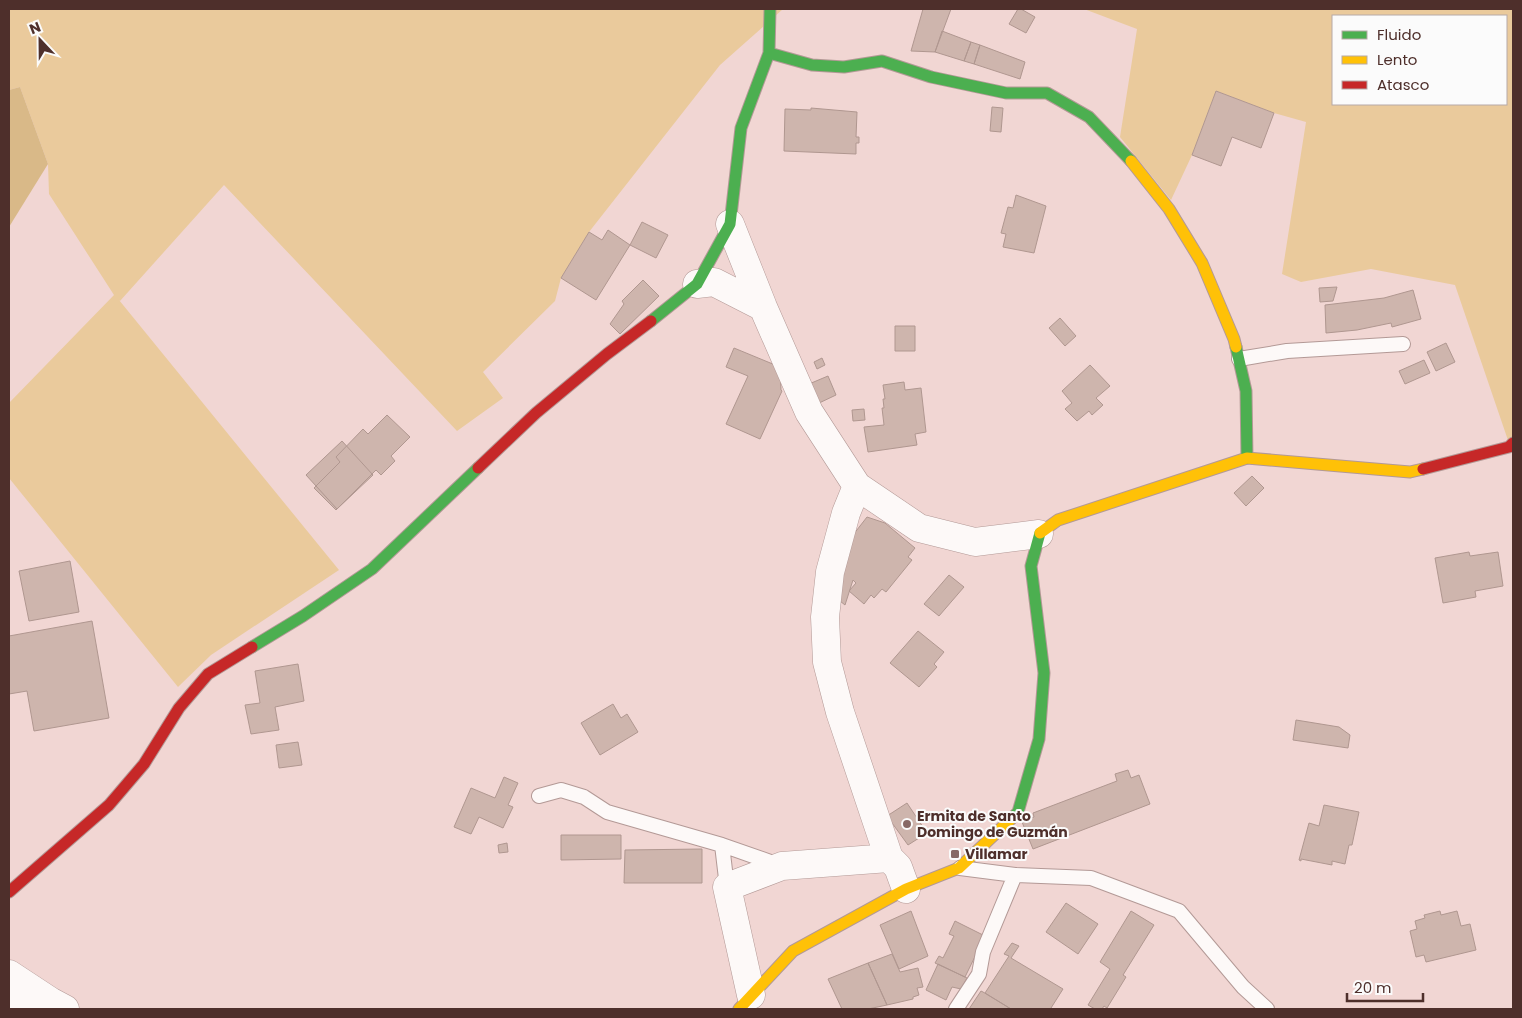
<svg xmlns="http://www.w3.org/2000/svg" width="1522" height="1018" viewBox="0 0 1522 1018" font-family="Poppins,sans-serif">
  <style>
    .green { fill: #eaca9c; fill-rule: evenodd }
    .forest { fill: #d9b988 }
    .building { fill: #ceb5ad; stroke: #b09790 }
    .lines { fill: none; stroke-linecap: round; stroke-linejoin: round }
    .lane-casing { stroke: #b39996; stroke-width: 16 }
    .street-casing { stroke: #b39996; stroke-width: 29 }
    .fast-casing { stroke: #b39996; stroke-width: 13 }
    .slow-casing { stroke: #b39996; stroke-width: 13 }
    .jam-casing { stroke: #b39996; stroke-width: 13 }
    .lane { stroke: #fdf9f8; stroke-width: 14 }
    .street { stroke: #fdf9f8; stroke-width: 28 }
    .fast { stroke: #4caf50; stroke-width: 11 }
    .slow { stroke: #ffc107; stroke-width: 11 }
    .jam { stroke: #c62828; stroke-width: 11 }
    .poi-dot { fill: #876966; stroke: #fbfbfb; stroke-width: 2 }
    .labels { text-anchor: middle; stroke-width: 4; stroke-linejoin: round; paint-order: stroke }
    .poi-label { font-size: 14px; font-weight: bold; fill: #4e2f2b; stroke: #fbfbfb; text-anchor: start }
  </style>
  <rect width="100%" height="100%" fill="#f1d6d3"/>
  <path class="green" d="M9,9H783L720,65L589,232L561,278L555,301L483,372L503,398L457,431L224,185L120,301L119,300L339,570L211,655L178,687L9,478V403L114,295L49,194L48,164L20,87L9,90Z
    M1084,9H1513V455L1455,285L1371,269L1301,282L1282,274L1306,122L1274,113L1216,91L1192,155L1171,200L1120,137L1137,29ZM1333,16H1506V104H1333Z"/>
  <path class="forest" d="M20,87L48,164L9,227V90Z"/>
  <path class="building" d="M923,9H951L935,52L911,51Z
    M1018,9H1021L1035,17L1026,33L1009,24Z
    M942,31L971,42L964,61L935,52Z
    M971,42L980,45L974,64L964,61Z
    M980,45L1025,62L1020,79L974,64Z
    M1216,91L1274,113L1261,148L1232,137L1221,166L1192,155Z
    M992,107L1003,108L1001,132L990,131Z
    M811,108L857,112L856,137H859V143H856V154L784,151L785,109L811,110Z
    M1016,195L1046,206L1034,253L1003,247L1006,234L1001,233L1008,207L1013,208Z
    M642,222L668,235L656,258L630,245Z
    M608,230L630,245L596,300L561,278L589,232L602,240Z
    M643,280L659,296L620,334L610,324L624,304L622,301Z
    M1337,287L1333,301L1320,302L1319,288Z
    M1413,290L1421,319L1392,327L1391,323L1357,330L1326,333L1325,305L1384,298Z
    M1060,318L1076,336L1065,346L1049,328Z
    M895,326H915V351H895Z
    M1446,343L1455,362L1436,371L1427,352Z
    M734,348L780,367L781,390L782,391L760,439L726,424L748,376L726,367Z
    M822,358L825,365L817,369L814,362Z
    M1424,360L1430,373L1405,384L1399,371Z
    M1090,365L1110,386L1096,398L1103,405L1092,415L1089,411L1077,421L1065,409L1072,403L1062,391Z
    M828,376L836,395L817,404L809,384Z
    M904,382L905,390L921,388L926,432L915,434L917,445L868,452L864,427L884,425L882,408H884L883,399H885L883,385Z
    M864,409L865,420L853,421L852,410Z
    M387,415L410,437L391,456L395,461L381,475L376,470L336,510L314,488L340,462L336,457L363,429L368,434Z
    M342,441L373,475L337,509L306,475Z
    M1252,476L1264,488L1246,506L1234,493Z
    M867,517L885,523L915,548L908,557L912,560L886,592L882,589L874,598L871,595L864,604L849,591L856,583L853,580L845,605L835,597L853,535Z
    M1469,552L1470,556L1498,552L1503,586L1475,591L1476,597L1443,603L1435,558Z
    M70,561L79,612L29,621L19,571Z
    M949,575L964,587L939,616L924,604Z
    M92,621L109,718L34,731L27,691L9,694V636Z
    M918,631L944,652L934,664L937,667L919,687L890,663Z
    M298,664L304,701L275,707L279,730L251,734L245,705L260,703L255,671Z
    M613,704L621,718L627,714L638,732L600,755L581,723Z
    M1296,720L1339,727L1350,735L1348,748L1293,740Z
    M298,742L302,765L279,768L276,745Z
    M1128,770L1131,778L1139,775L1150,804L1033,849L1022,822L1034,817L1033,813L1117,781L1115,774Z
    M504,777L518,783L508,805L513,807L503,828L479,817L471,834L454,827L471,788L495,798Z
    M907,803L927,833L908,845L887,816Z
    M1324,805L1359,812L1352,845H1349L1345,864L1332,861V865L1301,859V861L1299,860L1309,823L1319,826Z
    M561,835H621V859L561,860Z
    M507,843L508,852L499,853L498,845Z
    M702,849V883H624L625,850Z
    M1066,903L1098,924L1078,954L1046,932Z
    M911,911L928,956L899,969L880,925Z
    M1131,911L1154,925L1123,975L1126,977L1107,1008L1104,1006L1102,1009H1095L1088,1005L1110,969L1100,962Z
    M1440,911L1441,915L1457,911L1461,926L1470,924L1476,950L1426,962L1424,955L1416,957L1410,931L1417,929L1415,921L1425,918L1424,915Z
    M955,921L985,936L965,977L935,963L939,956L943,958L954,936L949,934Z
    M1012,943L1019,946L1011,958L1063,989L1051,1008L1053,1009H1011L985,993L1009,956L1004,954Z
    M892,954L900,972L918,968L923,987L917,988L919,995L913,997V999L887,1005L868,963Z
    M868,963L887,1005L868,1009H842L828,979Z
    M938,964L967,978L961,989L952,987L946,1000L926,990Z
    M981,991L983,992L1011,1009H969Z"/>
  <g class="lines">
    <defs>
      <path id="lane" d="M1239,359L1287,351L1403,344
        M539,796L561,790L584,797L607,812L722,845
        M960,868L1015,875L1091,878L1179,911L1243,987L1267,1009
        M727,887L722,845L779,865
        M956,1009L979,974L983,952L1015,875"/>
      <path id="street" d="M730,224L763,307L809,412L857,486L919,528L975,542L1039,534
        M697,284L714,282L763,307
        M857,486L846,513L830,572L825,617L827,662L840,712L889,858
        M9,974L50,1001
        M751,995L727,887L782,866L889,858L898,867L906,889
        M9,1001H50L65,1009"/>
      <path id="fast" d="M769,53L812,65L844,67L882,61L931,77L1006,93H1047L1089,117L1131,161
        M651,321L697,284L730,224L741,128L769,53L770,9
        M1236,347L1246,391L1247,458
        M252,647L303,616L372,569L478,468
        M1012,818L1018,812L1039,739L1044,673L1031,566L1040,533"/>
      <path id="slow" d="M1131,161L1169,209L1202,263L1234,339L1236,347
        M1040,533L1058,520L1247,458L1410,472L1423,469
        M739,1009L793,951L906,889L959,868L1012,818"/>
      <path id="jam" d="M478,468L536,413L607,354L651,321
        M1423,469L1509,447L1513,443
        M9,892L109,805L144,764L179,708L208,674L252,647"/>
    </defs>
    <use href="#lane" class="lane-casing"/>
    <use href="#street" class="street-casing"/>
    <use href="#fast" class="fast-casing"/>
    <use href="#slow" class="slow-casing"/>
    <use href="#jam" class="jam-casing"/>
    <use href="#lane" class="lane"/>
    <use href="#street" class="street"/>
    <use href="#fast" class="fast"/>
    <use href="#slow" class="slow"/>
    <use href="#jam" class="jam"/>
  </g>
  <g class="poi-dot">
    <circle cx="907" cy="824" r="5"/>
    <rect x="950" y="849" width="10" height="10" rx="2.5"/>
  </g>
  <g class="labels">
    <g class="poi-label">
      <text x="917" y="821">Ermita de Santo<tspan x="917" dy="16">Domingo de Guzmán</tspan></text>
      <text x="965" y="859">Villamar</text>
    </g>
  </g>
  <rect width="1522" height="1018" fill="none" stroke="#4e2f2b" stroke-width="20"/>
  <rect x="1332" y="15" width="175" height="90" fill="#fbfbfb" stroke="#b6a9a8"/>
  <rect x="1342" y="31" width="25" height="8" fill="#4caf50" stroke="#b6a9a8"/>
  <text x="1377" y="40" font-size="15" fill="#4e2f2b">Fluido</text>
  <rect x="1342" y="56" width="25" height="8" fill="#ffc107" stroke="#b6a9a8"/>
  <text x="1377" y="65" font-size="15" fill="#4e2f2b">Lento</text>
  <rect x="1342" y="81" width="25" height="8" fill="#c62828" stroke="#b6a9a8"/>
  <text x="1377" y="90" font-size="15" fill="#4e2f2b">Atasco</text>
  <g transform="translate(40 40) rotate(338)" stroke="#fbfbfb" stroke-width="4" paint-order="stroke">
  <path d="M0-4L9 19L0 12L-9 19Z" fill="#4e2f2b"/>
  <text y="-8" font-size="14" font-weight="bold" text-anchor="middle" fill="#4e2f2b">N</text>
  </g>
  <path d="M1347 993v8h76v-8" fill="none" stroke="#4e2f2b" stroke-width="2.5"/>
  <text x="1354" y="993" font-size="15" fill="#4e2f2b" stroke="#fbfbfb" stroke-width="4" paint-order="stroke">20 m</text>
</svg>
